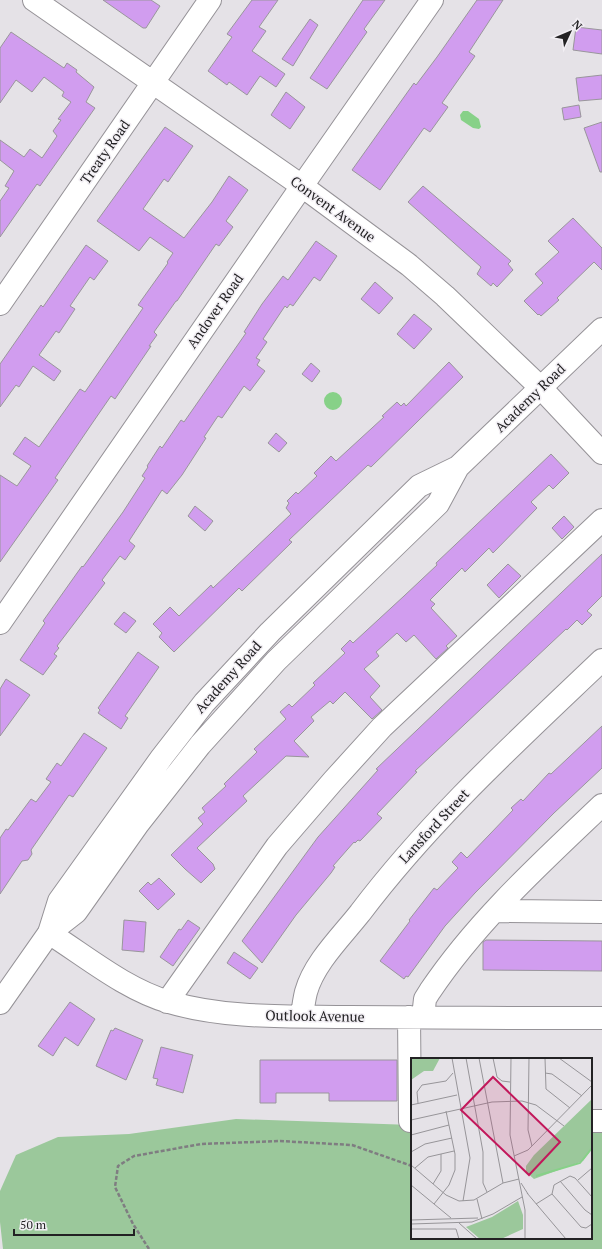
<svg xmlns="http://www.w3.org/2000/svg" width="602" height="1249" viewBox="0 0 602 1249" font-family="'PT Serif',serif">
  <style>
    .green { fill: #9bc89b }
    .water { fill: #87d188 }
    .building { fill: #d19def; stroke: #99969b }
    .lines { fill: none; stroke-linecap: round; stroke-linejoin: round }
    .minor-casing { stroke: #959297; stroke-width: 24 }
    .major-casing { stroke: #959297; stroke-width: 24 }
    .path { stroke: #7f7d81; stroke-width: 2.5; stroke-dasharray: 4 2; stroke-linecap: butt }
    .minor { stroke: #fff; stroke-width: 22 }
    .major { stroke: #fff; stroke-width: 22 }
    .labels { text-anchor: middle; stroke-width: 3; stroke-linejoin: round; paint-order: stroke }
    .street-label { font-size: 14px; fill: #232224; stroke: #f2eff4 }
    .inset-river { fill: none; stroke: #87d188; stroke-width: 2 }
    .inset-road { fill: none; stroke: #979599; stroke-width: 1 }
    .view { fill: #c2185b; fill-opacity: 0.15; stroke: #c2185b; stroke-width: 2 }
    .inset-edge { fill: none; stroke: #232224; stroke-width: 2 }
  </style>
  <rect width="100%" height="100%" fill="#e5e2e7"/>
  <path class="green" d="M236,1119L412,1125V1238H591V1133H602V1249H3L0,1222V1191L16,1155L58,1137L129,1134Z"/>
  <path class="water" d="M463,111H468L479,119L481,127L479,129L473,128L461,120L460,115Z
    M324 401a9 9 0 1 1 18 0a9 9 0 1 1-18 0Z"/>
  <path class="building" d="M103,0H151L160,6L146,28H143Z
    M252,0H278L259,27L266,31L252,51L285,74L276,87L260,76L247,95L229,82L227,85L208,71L232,37L227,34Z
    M363,0H385L364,29L367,32L327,89L310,78Z
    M477,0H503L469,52L475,56L442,103L448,107L430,132L424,128L380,190L352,170L414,83L416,85L437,57Z
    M310,19L318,25L293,66L282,59Z
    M576,27L602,30V54L573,50Z
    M11,32L64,68L67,63L77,70L76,72L94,87L86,102L95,108L40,186L37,184L0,237V201L9,188L5,186L14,171L0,160V140L24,157L30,149L42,158L57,136L53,131L61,120L58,119L71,102L62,96L64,92L44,77L32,92L16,80L0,103V48Z
    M602,75V99L579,101L576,78Z
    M286,92L305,107L290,129L271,115Z
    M579,105L581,117L564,120L562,108Z
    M602,122V172H600L584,128Z
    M165,127L193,146L168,182L164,179L143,209L184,238L212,202L229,176L248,190L226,221L233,227L219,246L216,244L177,301H176L154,332L157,335L149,346H151L115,399L111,396L91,425L55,478L58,480L0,562V475L17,486L31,466L13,454L25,437L39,447L80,389L85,392L143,308L138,305L168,263L167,262L173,253L150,237L139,251L97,221Z
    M423,186L511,261L508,264L513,270L497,287L493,283L491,286L477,274L481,267L408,202Z
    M573,218L602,248V270L594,262L557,298L559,300L541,316L539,314L538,315L524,301L543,283L535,274L559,252L548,241Z
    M316,241L337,256L320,281L314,277L293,306L290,304L287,308L285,306L263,339L267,342L256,358L260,360L257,365L265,371L250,391L244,386L222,418L218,416L204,437L206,438L182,475L167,494L162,490L129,541L135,546L125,560L120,556L102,580L105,583L57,646L59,648L54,654L57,656L43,675L20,660L45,623L43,621L82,566L83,567L123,512L145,478L142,476L148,467L147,466L160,446L162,448L181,420L184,422L246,333L244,332L262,304L283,276L288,280Z
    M86,245L108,261L94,280L90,277L70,306L75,309L59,333L56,331L39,355L61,371L54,381L33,366L19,387L16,385L0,407V364L41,305L43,307Z
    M375,282L393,298L379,314L361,299Z
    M414,314L432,329L414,349L397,334Z
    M449,362L463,377L371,467L368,465L289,540L292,542L242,591L239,588L174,652L159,637L162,633L153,624L170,607L179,616L211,585L213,588L291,514L286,508L289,503L287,501L296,492L298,494L317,476L314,473L331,456L336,461L384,417L382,416L397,402L401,406L404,403L406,406Z
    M311,363L320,371L312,382L302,374Z
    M276,433L287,443L279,452L268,443Z
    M551,454L569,473L553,489L549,485L531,502L537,508L493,553L489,548L465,572L462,568L430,600L435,604L431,608L457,636L446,646L448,648L436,659L414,635L406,642L397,633L376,652L379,656L364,669L380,686L370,697L382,710L372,719L345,692L333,704L330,701L311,717L314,721L294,741L309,757L286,756L243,796L247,801L197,848L213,864L215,869L201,883L185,869L171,855L203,824L198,818L205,812L202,808L226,786L224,784L226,782L257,752L254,749L286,719L280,712L289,704L292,707L315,685L313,683L345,653L341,649L350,640L353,643L404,596L437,565L436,563Z
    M195,506L213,521L205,531L188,516Z
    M564,516L574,527L562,539L552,528Z
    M602,554V596L587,611L592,615L582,625L577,620L567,630L566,629L415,771L417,772L377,814L382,818L360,841L358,840L355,843L354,842L333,866L335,867L331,873L296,915L262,963L242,941L318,837L378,770L376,769Z
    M508,564L521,576L499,598L487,585Z
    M124,612L136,621L126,633L114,624Z
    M138,652L159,667L125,716L128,718L121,729L98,713L100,710L98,708Z
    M6,679L30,695L0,736V689Z
    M602,726V768L554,813L475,893L445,926L408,977L406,976L404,979L380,961L410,921L409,920L434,888L437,890L458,868L452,862L461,852L467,858L513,810L511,808L521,799L523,801L549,773L551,774Z
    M84,733L107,748L73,797L69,795L31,850L32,854L28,860L22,861L0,894V838L6,829L8,830L31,799L36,802L51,782L46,779L57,763L61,766Z
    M159,878L175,894L158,910L139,891L148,882L151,885Z
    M124,920L146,922L144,952L122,950Z
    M188,920L200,928L173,966L160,957L179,929L181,930Z
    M486,940L602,941V971L483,970V942Z
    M234,952L258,968L250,979L227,963Z
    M70,1002L95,1019L78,1046L65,1037L53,1056L38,1046Z
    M115,1028L143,1040L126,1080L96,1066L111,1030L113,1031Z
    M161,1047L193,1055L183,1093L156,1085L158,1079L153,1078Z
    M260,1060H397V1101H329V1093H276V1103H260Z"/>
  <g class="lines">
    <defs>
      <path id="minor" d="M34,0L302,186L409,265L445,296L541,388L602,453
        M0,304L210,0
        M0,623L302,186L432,0
        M496,911L602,912
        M49,933C87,957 125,989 169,1002C226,1019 289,1016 349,1017C433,1018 518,1018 602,1018
        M167,1002L277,846L333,781L382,727L602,520
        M302,1016C303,1008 304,1000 306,992C314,963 341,937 360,913C431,819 517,741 602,660
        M409,1017L410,1121H412
        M423,1017L425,999L430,991C477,921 541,863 602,805
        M591,1121H602"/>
      <path id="major" d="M49,933L59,901L162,757L204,703L270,632L419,486L458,467L602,329
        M0,1003L49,933L76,912L138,824L200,745L276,661L438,504L458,467"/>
    </defs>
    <use href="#minor" class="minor-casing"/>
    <use href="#major" class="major-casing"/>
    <path class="path" d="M149,1249L133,1224L115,1187L118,1166L134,1156L201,1144L280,1141L352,1145L412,1166"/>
    <use href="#minor" class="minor"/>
    <use href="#major" class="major"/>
  </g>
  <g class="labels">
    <g class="street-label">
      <text transform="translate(105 152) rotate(-55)" y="5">Treaty Road</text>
      <text transform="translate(333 209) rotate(36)" y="5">Convent Avenue</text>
      <text transform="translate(215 311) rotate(-55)" y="5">Andover Road</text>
      <text transform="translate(530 398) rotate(-44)" y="5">Academy Road</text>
      <text transform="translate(228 677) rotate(-48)" y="5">Academy Road</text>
      <text transform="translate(434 826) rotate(-47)" y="5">Lansford Street</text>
      <text transform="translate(315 1016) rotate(1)" y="5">Outlook Avenue</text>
    </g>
  </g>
  <g transform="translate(411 1058)">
    <rect width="181" height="181" fill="#e5e2e7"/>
    <path d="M0,0H29L22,13H13L0,22ZM181,41V91L172,103L123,121L115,114V108L123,97ZM107,143L112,157V171L90,181H69L55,169L81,159Z" fill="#9bc89b"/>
    <path class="inset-river" d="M125,118L169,105L181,90"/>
    <path class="inset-road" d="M41,0L59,100L52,143M55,0L72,94V125L76,134M68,0L92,125M82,0L86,19L91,23L99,24M100,0L99,77L114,152V181M118,0L117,72L121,88M134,0L135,31L159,50M148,0L181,24M134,15L141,16L171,38M7,45L6,34L11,27L35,23L42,15M0,47L46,37M0,62L81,44L111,43L125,47L153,68M0,77L38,67M0,94L14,86L41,80M103,98L117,92L181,27M0,107L35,137L48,143L63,142L92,125L108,121M4,110L17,99L43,93M167,122L181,110M149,123L174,152L181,157M110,125L117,136M22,126L30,113V96M0,127L40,160M116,135L155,181M141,136L143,127L159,118L164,120L181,139M141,136L170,169L175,170L181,166M66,141L71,161M23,146L38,127L44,112V96L35,53M125,146L141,136M0,162L67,160M48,165L66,181M0,166L61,164L82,156L111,139M0,171H45L48,181"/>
    <path class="view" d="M82,19L149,84L118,117L50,52Z"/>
    <rect width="181" height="181" class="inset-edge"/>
  </g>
  <g transform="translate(570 32) rotate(46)" stroke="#f2eff4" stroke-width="3" paint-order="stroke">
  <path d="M0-3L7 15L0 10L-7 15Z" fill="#232224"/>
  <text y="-6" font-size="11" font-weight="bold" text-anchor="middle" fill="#232224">N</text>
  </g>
  <path d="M14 1229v6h120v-6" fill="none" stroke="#232224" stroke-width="2"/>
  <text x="20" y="1229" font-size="12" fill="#232224" stroke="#f2eff4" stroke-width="3" paint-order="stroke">50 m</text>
</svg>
